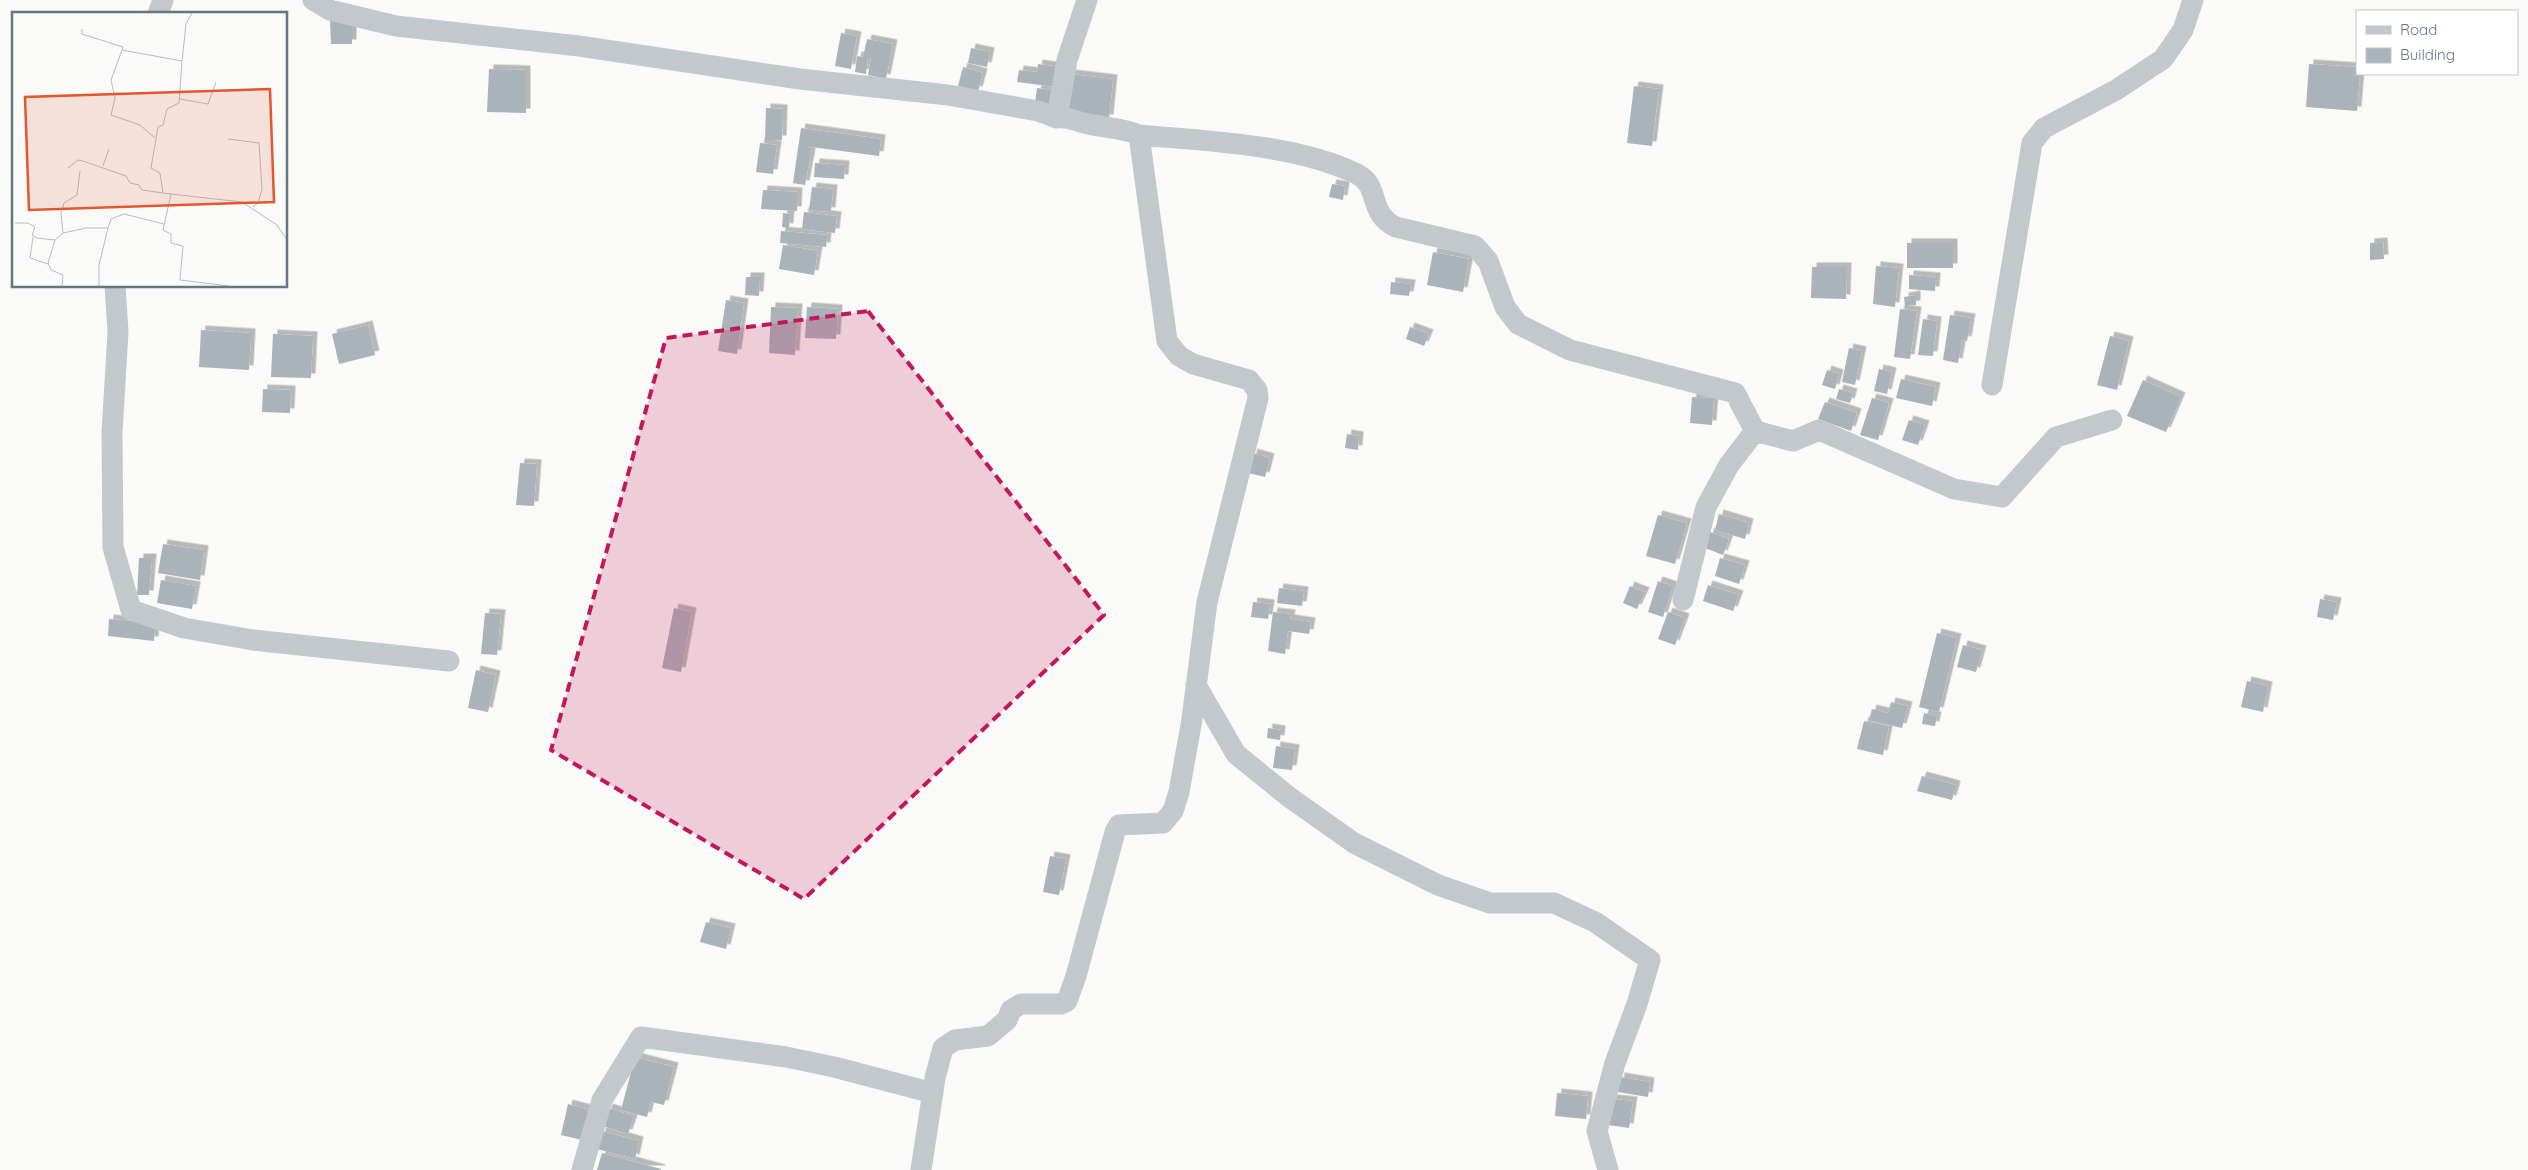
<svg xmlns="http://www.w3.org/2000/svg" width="2528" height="1170" viewBox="0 0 2528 1170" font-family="Quicksand,sans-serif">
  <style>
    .building { fill: #aab3b9; filter: url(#shadow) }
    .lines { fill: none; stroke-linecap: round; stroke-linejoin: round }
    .minor { stroke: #c3c8cc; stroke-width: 21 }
    .marked { fill: #c2185b; fill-opacity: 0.2; stroke: #c2185b; stroke-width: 4; stroke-dasharray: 10 6; stroke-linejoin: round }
    .inset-road { fill: none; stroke: #b5bdc2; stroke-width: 1 }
    .view { fill: #e4572e; fill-opacity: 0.15; stroke: #e4572e; stroke-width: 2.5 }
    .inset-edge { fill: none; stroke: #657683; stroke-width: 2.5 }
  </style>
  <defs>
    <filter id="shadow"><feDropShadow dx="4.5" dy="-4.5" stdDeviation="0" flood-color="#0004"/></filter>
  </defs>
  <rect width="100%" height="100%" fill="#fafaf8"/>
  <path class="building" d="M352,19V44H331L330,20Z
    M841,33L857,36L851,69L835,66Z
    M867,39L893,44L886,79L868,75L871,58H868L866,74L855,72L857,56L863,57Z
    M971,48L990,52L987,67L968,63Z
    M1038,64L1059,67L1056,87L1017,82L1019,70L1037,72Z
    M2309,64L2357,67V74H2360L2357,111L2306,107Z
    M963,67L983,73L978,91L958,86Z
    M489,69L526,70V113L487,112Z
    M1070,74L1113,79L1109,119L1066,115Z
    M1634,86L1659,89L1652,146L1627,143Z
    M1037,88L1051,90L1049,105L1035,103Z
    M766,108L783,109L782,140H765Z
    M801,128L881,139L879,156L804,146L812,148L805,185L793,183Z
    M760,143L777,145L773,174L756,172Z
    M815,163L845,165L844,179L814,177Z
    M1332,184L1345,186L1343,200L1329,197Z
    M812,187L833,189L831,212L809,210Z
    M763,190L798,192L797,211L761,209Z
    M804,212L837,216L835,233L802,229Z
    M783,213L790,214L789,228L782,227Z
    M781,231L827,235L826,247L780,243Z
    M2383,242L2384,259L2370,260V243Z
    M1907,243H1953V268H1907Z
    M783,245L818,251L814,275L779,269Z
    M1433,252L1469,259L1463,292L1427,285Z
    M1876,266L1899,268L1895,307L1873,304Z
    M1812,267H1847L1846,299L1811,298Z
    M1909,275L1936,277L1935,291L1909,289Z
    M746,277H760L759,296L745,295Z
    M1391,282L1411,284L1409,296L1390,294Z
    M1916,295V305L1905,306L1904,297Z
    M726,300L744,303L737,354L718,351Z
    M771,307L798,308L795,355L769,353Z
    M807,307L838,309L836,339L805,338Z
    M1900,309L1917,311L1910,359L1894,357Z
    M1950,315L1971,318L1967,341L1962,340L1958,363L1943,360Z
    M1923,319L1937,321L1933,356L1918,355Z
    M368,325L375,355L339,364L332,334Z
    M1410,327L1429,334L1424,346L1406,339Z
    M201,330L251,333L249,370L199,367Z
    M273,334L313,336L311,378L271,377Z
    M2110,336L2129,341L2117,390L2097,385Z
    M1849,348L1862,351L1855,385L1842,382Z
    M1879,369L1892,372L1887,394L1874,391Z
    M1827,370L1839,374L1835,389L1822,385Z
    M1901,379L1936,387L1932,406L1896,398Z
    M2143,380L2181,397L2166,432L2127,416Z
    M263,389L291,390L290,413L262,412Z
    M1839,389L1853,393L1850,403L1836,399Z
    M1692,397L1714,398L1712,425L1690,423Z
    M1872,398L1889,403L1878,440L1860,435Z
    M1825,402L1857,413L1851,431L1818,419Z
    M1909,420L1925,425L1918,445L1902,440Z
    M1347,434L1359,436L1358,450L1345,448Z
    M1253,453L1270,458L1265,477L1248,473Z
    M520,463L537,464L534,506L516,505Z
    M1719,514L1749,523L1745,539L1715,530Z
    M1658,515L1687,523L1675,564L1646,556Z
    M1710,532L1729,539L1723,555L1705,548Z
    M163,544L204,550L200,580L158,573Z
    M139,558H152L149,595H137Z
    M1720,558L1745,565L1739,584L1715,576Z
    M161,580L196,586L192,609L157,603Z
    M1658,581L1673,586L1663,617L1648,612Z
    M1708,585L1739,595L1733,611L1703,601Z
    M1630,586L1645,592L1637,609L1623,603Z
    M1279,588L1304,591L1302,606L1277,603Z
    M2320,599L2337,602L2333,620L2317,617Z
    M1253,602L1270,604L1268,619L1251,617Z
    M674,608L692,612L681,672L662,668Z
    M1273,612L1291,614L1290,619L1311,622L1309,634L1288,631L1285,654L1268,651Z
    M1668,612L1685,618L1675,645L1658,639Z
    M485,613L501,614L497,655L481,654Z
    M109,619L155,623L154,641L108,636Z
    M1937,633L1957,638L1939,712L1919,707Z
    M1963,645L1982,650L1976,672L1957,667Z
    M476,670L496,675L488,712L468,708Z
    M2247,681L2268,686L2263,712L2241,707Z
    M1891,702L1908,706L1902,728L1869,720L1872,709L1888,713Z
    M1924,713L1937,716L1935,726L1922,724Z
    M1864,721L1889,726L1883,755L1857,749Z
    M1268,728L1281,730L1280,740L1267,738Z
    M1276,746L1295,749L1292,770L1273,768Z
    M1922,776L1956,785L1952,800L1917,791Z
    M1050,856L1066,859L1059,895L1043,892Z
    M706,922L731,928L726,949L700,942Z
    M635,1057L674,1067L664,1105L651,1102L647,1117L621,1110Z
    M1620,1077L1650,1082L1648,1097L1618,1092Z
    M1557,1093L1588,1096L1586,1119L1555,1116Z
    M1612,1099L1633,1101L1629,1128L1608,1125Z
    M568,1104L594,1111L587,1141L561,1135Z
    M608,1108L634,1116L628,1134L603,1126Z
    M602,1131L639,1141L635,1159L597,1149Z
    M602,1153L661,1169V1170H597Z"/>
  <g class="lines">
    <path class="minor" d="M313,0L330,10L396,26L579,46L800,79L948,95L1038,111L1057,118
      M158,14L163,0
      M1139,135C1207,141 1295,144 1357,174C1381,186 1367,213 1396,227L1475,246L1488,261L1505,307L1518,324L1570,350L1735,393L1755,431L1793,441L1819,430L1954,489L2002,497L2056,437L2112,420
      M115,286L118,332L112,433L113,547L131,610L184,628L253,640L449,661
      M1992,385L2032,143L2044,128L2116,90L2163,59L2183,30L2193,0
      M1683,600L1706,507L1729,465L1755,431
      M1196,685L1236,754L1289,797L1354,843L1438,885L1490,903H1554L1595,922L1650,960L1637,1004L1615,1063L1597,1131L1608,1170
      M582,1170L602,1100L641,1037L786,1057L834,1067L933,1093
      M921,1170L935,1078L943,1048L955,1040L988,1036L1007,1020L1011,1010L1021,1004H1061L1067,1001L1076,976L1115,832L1119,825L1163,823L1173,811L1179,792L1192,719L1207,602L1258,398L1257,390L1249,380L1193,364L1179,356L1167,341L1139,135C1121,127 1103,128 1084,123C1074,121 1068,116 1057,118L1067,60L1087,0"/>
  </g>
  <path class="marked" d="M868,311L1104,615L804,899L551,750L666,338Z"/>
  <g transform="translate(12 12)">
    <rect width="275" height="275" fill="#fafaf8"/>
    <path class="inset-road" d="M70,17V22L111,35L110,38L170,49L167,91L155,97L151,113L146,115L139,156L148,161L151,181L159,182L151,218L159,222V231L171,234L168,268L217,274M110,38L99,68L103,86L99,103L128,113L143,126M170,49L174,12L180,1M168,87L196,92L204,70M216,127L247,131L250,177L246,191L241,195M91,154L97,137M56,156L66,148L71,149L114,164L118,171L127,173L130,178L151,181M159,182L230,190L265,213L275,228M3,211H16L23,215L20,223L25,226L43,228M51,221L49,201L52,191L65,183L68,159M21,225L18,246L36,252M50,274L51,263L39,258L36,251L43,228L51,221L74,216H96L99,207L112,202L152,212M87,274V253L96,216"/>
    <path class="view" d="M258,77L262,190L17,198L13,85Z"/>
    <rect width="275" height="275" class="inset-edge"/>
  </g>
  <rect x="2356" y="10" width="162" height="65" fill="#ffffff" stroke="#c1c8cd"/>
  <rect x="2366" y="26" width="25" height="8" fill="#c3c8cc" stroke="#c1c8cd"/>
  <text x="2400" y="35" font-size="15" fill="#657683">Road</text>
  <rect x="2366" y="48" width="25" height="15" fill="#aab3b9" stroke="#c1c8cd"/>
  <text x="2400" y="60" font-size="15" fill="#657683">Building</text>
</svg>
